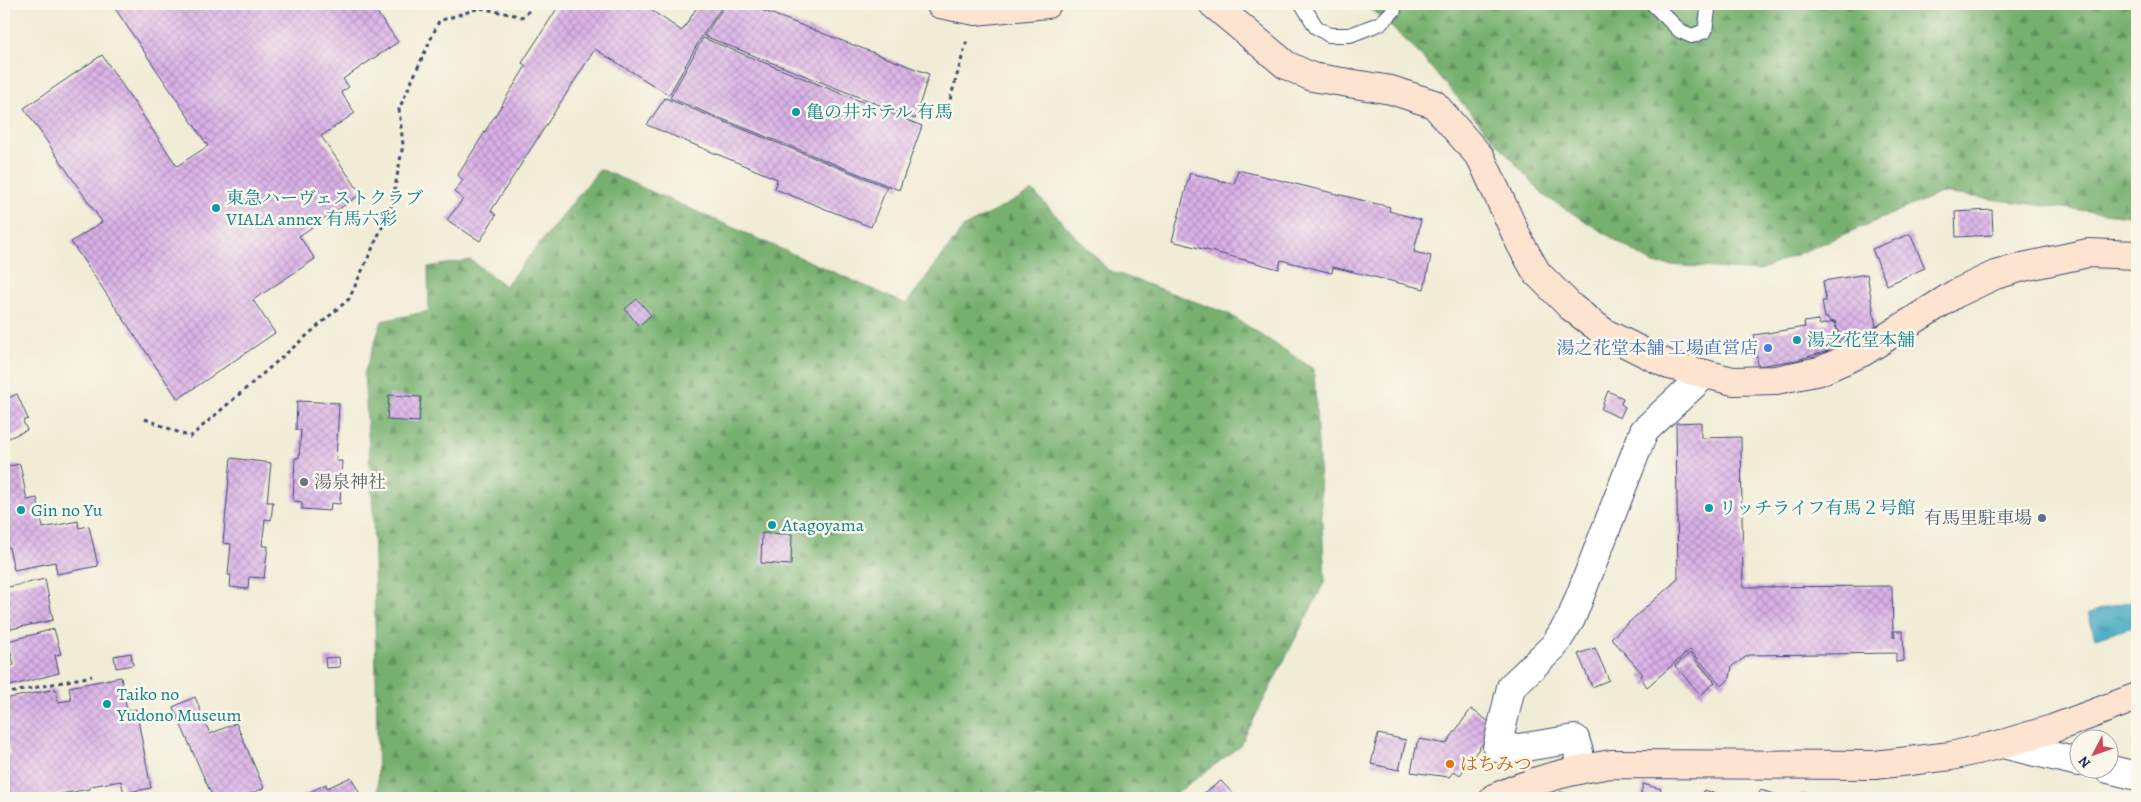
<svg xmlns="http://www.w3.org/2000/svg" width="2141" height="802" viewBox="0 0 2141 802" font-family="Alegreya,'Noto Serif JP',serif">
  <style>
    .forest { fill: url(#forest-firs); stroke: #487066 }
    .water { fill: url(#water-ripples); stroke: #2e6c90 }
    .building { fill: url(#building-cross-hatch) }
    .lines { fill: none; stroke-linecap: round; stroke-linejoin: round }
    .lane-casing { stroke: #3b4b70; stroke-width: 16 }
    .street-casing { stroke: #3b4b70; stroke-width: 30 }
    .secondary-casing { stroke: #3b4b70; stroke-width: 30 }
    .path { stroke: #3b4b70; stroke-width: 3; stroke-dasharray: 4 4; stroke-linecap: butt }
    .lane { stroke: #fff; stroke-width: 14 }
    .street { stroke: #fff; stroke-width: 28 }
    .secondary { stroke: #fde4d1; stroke-width: 28 }
    .culture-dot { fill: #0f9aa8; stroke: #fbf7ec; stroke-width: 2 }
    .shop-dot { fill: #3f7fe0; stroke: #fbf7ec; stroke-width: 2 }
    .worship-dot { fill: #6b7280; stroke: #fbf7ec; stroke-width: 2 }
    .service-dot { fill: #5c6f8a; stroke: #fbf7ec; stroke-width: 2 }
    .food-dot { fill: #e8710a; stroke: #fbf7ec; stroke-width: 2 }
    .labels { text-anchor: middle; stroke-width: 5; stroke-linejoin: round; paint-order: stroke }
    .culture-label { font-size: 18px; fill: #0d838f; stroke: #fbf7ec; text-anchor: start }
    .shop-label { font-size: 18px; fill: #366cbe; stroke: #fbf7ec; text-anchor: end }
    .worship-label { font-size: 18px; fill: #5b616d; stroke: #fbf7ec; text-anchor: start }
    .service-label { font-size: 18px; fill: #4e5e75; stroke: #fbf7ec; text-anchor: end }
    .food-label { font-size: 18px; fill: #c56008; stroke: #fbf7ec; text-anchor: start }
  </style>
  <defs>
    <pattern id="forest-firs" width="22" height="20" patternUnits="userSpaceOnUse" patternTransform="scale(1.25)"><rect width="22" height="20" fill="#76b06e"/><path d="M5 1l3.5 6h-7zM16 11l3.5 6h-7z" fill="#60905e"/></pattern>
    <pattern id="water-ripples" width="26" height="14" patternUnits="userSpaceOnUse" patternTransform="scale(1.25)"><rect width="26" height="14" fill="#42a9c2"/><path d="M2 4q2-2 4 0t4 0M15 11q2-2 4 0t4 0" fill="none" stroke="#368aa1"/></pattern>
    <pattern id="building-cross-hatch" width="8" height="8" patternUnits="userSpaceOnUse" patternTransform="scale(1.25)"><rect width="8" height="8" fill="#dab1e7"/><path d="M0 0l8 8M0 8l8-8" fill="none" stroke="#b090be"/></pattern>
  </defs>
  <rect width="100%" height="100%" fill="#fbf7ec"/>
  <filter id="ink" filterUnits="userSpaceOnUse"><feTurbulence type="fractalNoise" baseFrequency=".02" numOctaves="2"/><feDisplacementMap in="SourceGraphic" scale="10" xChannelSelector="R" yChannelSelector="G"/><feConvolveMatrix kernelMatrix="1 2 1 2 8 2 1 2 1" color-interpolation-filters="sRGB"/></filter>
  <filter id="wash" filterUnits="userSpaceOnUse"><feTurbulence type="fractalNoise" baseFrequency=".0096" numOctaves="4" result="noise"/><feDisplacementMap in="SourceGraphic" scale="20" xChannelSelector="R" yChannelSelector="G"/><feGaussianBlur stdDeviation="1.12" result="paint"/><feColorMatrix in="noise" values="0 0 0 0 0 0 0 0 0 0 0 0 0 0 0 0 0 1.4 0 .05"/><feComposite in="paint" operator="in"/></filter>
  <g filter="url(#wash)">
    <rect width="100%" height="100%" fill="#f1ecd5"/>
    <path class="forest" d="M1366,4H2137V217L1941,193L1758,271L1654,264L1543,195L1412,46Z
      M600,169L906,304L964,227L1033,191L1108,270L1229,314L1314,369L1325,581L1240,746L1170,798H375L378,790L373,509L364,374L382,321L429,311L428,267L471,260L505,286Z"/>
    <path class="water" d="M2137,599V626L2095,638L2088,613Z"/>
    <g id="blocks">
      <path class="building" d="M112,4H371L398,42L343,79L349,87L341,92L355,113L321,136L361,194L299,236L315,259L253,300L275,333L178,399L71,242L102,222L24,108L102,55L177,166L208,146Z
        M560,4H642L682,31L699,4H724L702,36L669,95L595,49L491,211L496,215L480,241L447,220L463,199L454,192L463,180L458,175L526,66L522,63Z
        M726,4H746L929,74L915,119L704,36Z
        M703,38L922,126L899,190L670,98Z
        M665,98L887,187L871,227L775,189L777,179L647,125Z
        M1238,170L1390,207L1389,211L1421,220L1414,252L1431,256L1424,289L1333,267L1332,273L1281,260L1279,269L1172,241L1190,173L1234,184Z
        M1992,210L1993,235L1956,237L1955,212Z
        M1910,234L1925,268L1887,285L1872,249Z
        M1867,274L1876,327L1863,336L1840,339L1835,321L1830,322L1828,318H1825L1822,301H1826L1823,281Z
        M637,299L651,315L639,326L625,309Z
        M1818,320L1820,325L1834,322L1840,345L1828,349V351L1797,360L1758,366L1754,335L1805,327L1804,322Z
        M1608,391L1623,398L1621,404L1625,407L1620,418L1601,409Z
        M17,394L28,419L23,421L27,430L4,440V400Z
        M389,395L421,397L419,422L387,420Z
        M297,401L339,403L336,461H342L340,504L331,503L330,511L302,509V502L293,501L295,458H299L301,430H296Z
        M1701,422V438L1741,437L1743,587L1892,586L1893,637H1895L1894,631H1903L1904,661L1896,662V653L1749,655L1732,666L1730,678L1722,686L1690,650L1647,687L1640,676L1643,674L1611,638L1678,579L1676,423Z
        M231,458L271,463L267,502H273L271,520L265,519L262,546H268L264,578L249,577L248,589L230,587L231,575H228L231,544L223,543Z
        M20,464L27,500L37,498L43,528L78,521L79,528L89,526L98,566L57,574L55,562L14,570L9,547L4,549V467Z
        M762,533L792,534L791,565L761,563Z
        M45,579L53,620L11,629L4,597V588Z
        M54,629L61,654L55,655L59,673L6,687L4,668L14,665L8,641Z
        M1595,648L1609,680L1592,687L1578,654Z
        M131,653L133,665L116,668L114,656Z
        M1690,653L1715,682L1701,695L1675,666Z
        M339,657L340,667L326,668L325,658Z
        M121,677L127,711L136,709L151,788L124,793L121,781L90,786V789L37,798H6L4,785V756L10,755L4,724V699L56,689L58,702L71,700L69,687Z
        M195,697L210,734L236,723L264,788L241,798H213L173,707Z
        M1471,709L1495,726L1460,775L1454,771L1449,777L1411,772L1417,743L1420,739L1446,744Z
        M1378,734L1406,740L1399,770L1371,764Z
        M351,777L362,798H300V797L326,784L327,788Z
        M1221,781L1237,798H1204L1201,795Z
        M1643,784L1661,789L1659,798H1640Z
        M1704,790L1730,798H1702Z
        M1760,790L1789,798H1745L1746,794L1759,797Z
        M1560,792L1584,797V798H1559Z
        M1801,793L1821,798H1799Z"/>
    </g>
  </g>
  <g filter="url(#ink)">
    <use href="#blocks" fill-opacity="0" stroke="#3b4b70" stroke-width="1"/>
    <g class="lines">
      <defs>
        <path id="lane" d="M1302,4L1316,27L1329,35H1350L1381,23L1394,10V4
          M1653,4L1680,31L1692,36L1705,31L1709,4"/>
        <path id="street" d="M2002,744L2078,762
          M1578,769L1579,752L1575,739L1506,750L1497,748L1511,687L1554,646L1571,619L1644,431L1705,374
          M2108,769L2137,776"/>
        <path id="secondary" d="M940,4L975,11L1047,4
          M1213,4L1286,65L1312,77L1391,90L1434,104L1481,158L1520,243L1537,273L1571,307L1605,333L1669,365L1733,381L1776,380L1820,371L1863,352L1955,294L1995,275L2023,267L2088,253L2137,255
          M1494,798C1531,781 1571,770 1611,764L1875,765L1951,756L2002,744L2052,729L2137,697"/>
      </defs>
      <use href="#lane" class="lane-casing"/>
      <use href="#street" class="street-casing"/>
      <use href="#secondary" class="secondary-casing"/>
      <path class="path" d="M948,107L967,40
        M145,419L190,437L349,299L391,208L403,145L399,109L439,21L480,8L524,17L534,4
        M4,694L92,676"/>
      <use href="#lane" class="lane"/>
      <use href="#street" class="street"/>
      <use href="#secondary" class="secondary"/>
    </g>
  </g>
  <g class="culture-dot">
    <circle cx="796" cy="112" r="5"/>
    <circle cx="216" cy="208" r="5"/>
    <circle cx="1797" cy="340" r="5"/>
    <circle cx="1709" cy="508" r="5"/>
    <circle cx="21" cy="510" r="5"/>
    <circle cx="772" cy="525" r="5"/>
    <circle cx="107" cy="704" r="5"/>
  </g>
  <circle class="shop-dot" cx="1768" cy="348" r="5"/>
  <circle class="worship-dot" cx="304" cy="482" r="5"/>
  <circle class="service-dot" cx="2042" cy="518" r="5"/>
  <circle class="food-dot" cx="1450" cy="764" r="5"/>
  <g class="labels">
    <g class="culture-label">
      <text x="806" y="118">亀の井ホテル 有馬</text>
      <text x="226" y="204">東急ハーヴェストクラブ<tspan x="226" dy="21">VIALA annex 有馬六彩</tspan></text>
      <text x="1807" y="346">湯之花堂本舗</text>
      <text x="1719" y="514">リッチライフ有馬２号館</text>
      <text x="31" y="516">Gin no Yu</text>
      <text x="782" y="531">Atagoyama</text>
      <text x="117" y="700">Taiko no<tspan x="117" dy="21">Yudono Museum</tspan></text>
    </g>
    <g class="shop-label">
      <text x="1758" y="354">湯之花堂本舗 工場直営店</text>
    </g>
    <g class="worship-label">
      <text x="314" y="488">湯泉神社</text>
    </g>
    <g class="service-label">
      <text x="2032" y="524">有馬里駐車場</text>
    </g>
    <g class="food-label">
      <text x="1460" y="770">はちみつ</text>
    </g>
  </g>
  <rect width="2141" height="802" fill="none" stroke="#fbf7ec" stroke-width="20"/>
  <g transform="translate(2094 754) rotate(229)"><circle r="24" fill="#fbf7ec" stroke="#a1a7b3"/>
  <path d="M0-4L9 19L0 12L-9 19Z" fill="#d1495b"/>
  <text y="-8" font-size="14" font-weight="bold" text-anchor="middle" fill="#1b2f5e">N</text>
  </g>
</svg>
